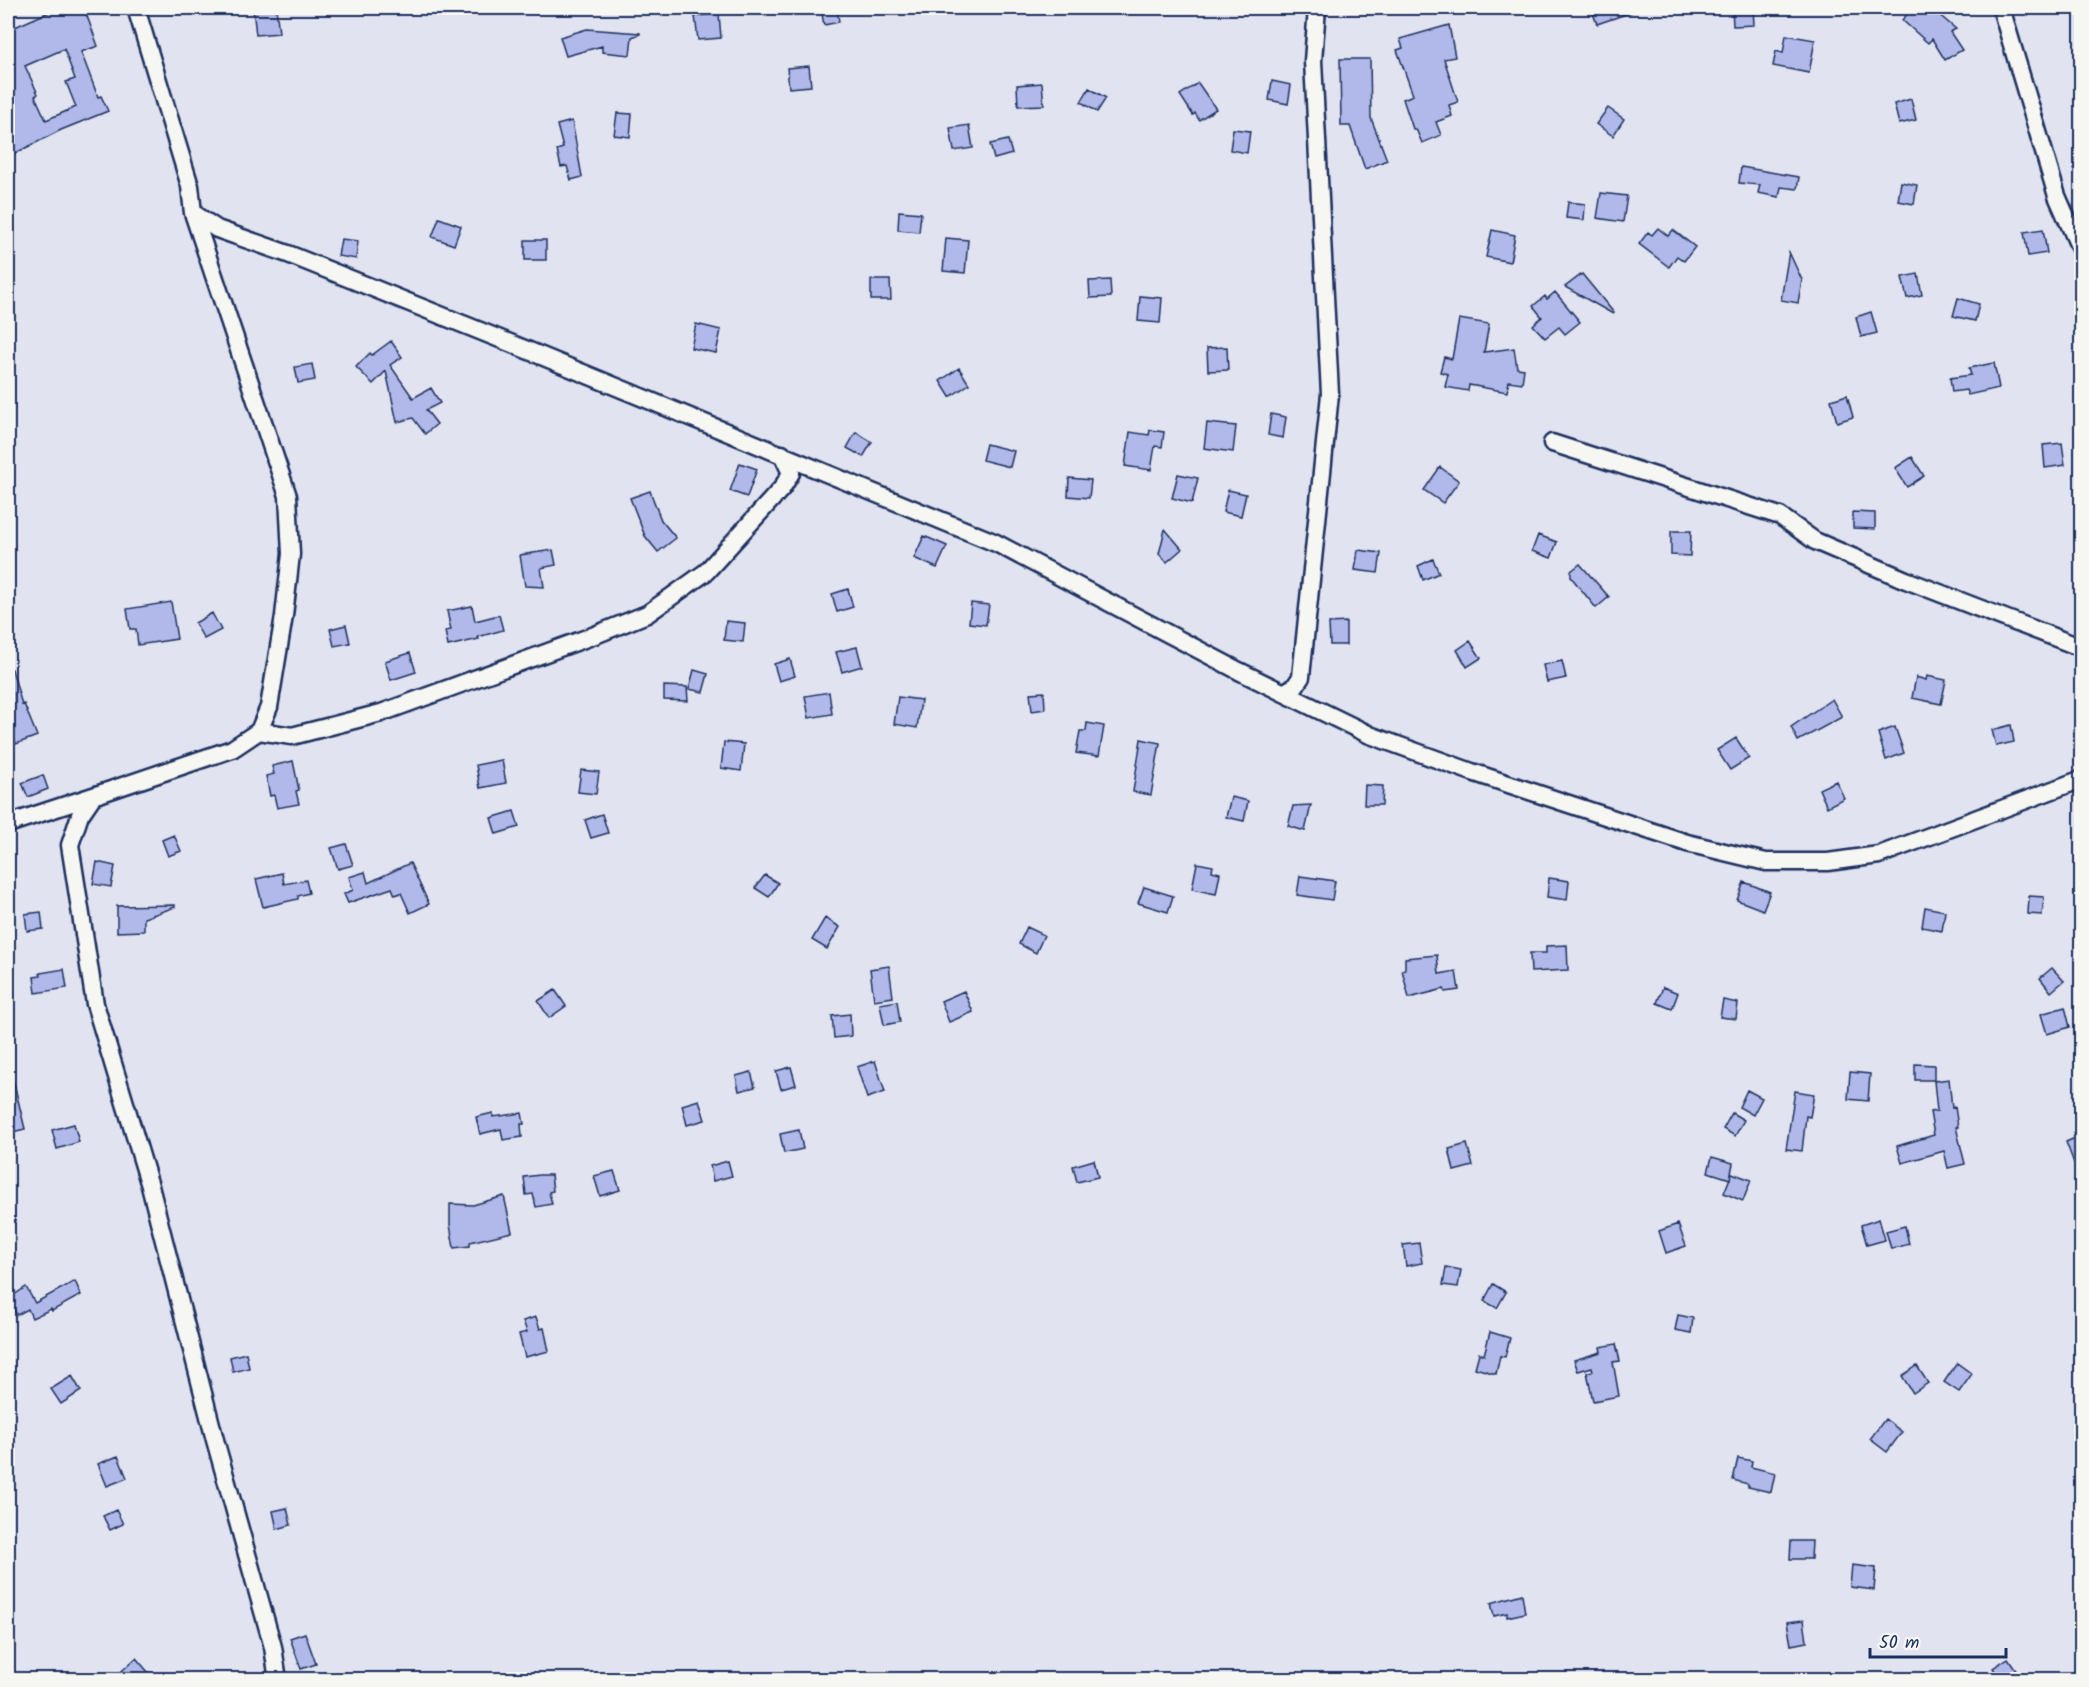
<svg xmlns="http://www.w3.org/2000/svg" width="2089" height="1687" viewBox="0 0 2089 1687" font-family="Kalam,sans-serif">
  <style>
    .building { fill: #b0b9ea; stroke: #1b2f5e; stroke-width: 1.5; fill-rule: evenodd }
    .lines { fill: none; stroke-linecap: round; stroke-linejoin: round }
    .street-casing { stroke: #1b2f5e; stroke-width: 21 }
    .street { stroke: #f6f6f2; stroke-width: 16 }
  </style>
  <rect width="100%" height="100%" fill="#e1e4f0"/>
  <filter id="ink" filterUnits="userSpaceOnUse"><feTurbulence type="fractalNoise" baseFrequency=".0167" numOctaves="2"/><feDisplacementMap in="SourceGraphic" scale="12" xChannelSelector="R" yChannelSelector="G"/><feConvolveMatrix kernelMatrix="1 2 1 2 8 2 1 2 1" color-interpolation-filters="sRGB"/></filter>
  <g filter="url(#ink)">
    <path class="building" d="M58,8H84L98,46L81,52L98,97L101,96L108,111L61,130L8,157V30ZM64,49L75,79L66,82L76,107L46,120L35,96L38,94L25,66Z
      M276,8L279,33L256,35L253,9Z
      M837,8L839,22L824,25L821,9Z
      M1591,8H1638V10L1597,24Z
      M1732,8H1753L1754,25L1733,26Z
      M1913,8H1931L1956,29L1950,32L1962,50L1945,60L1932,39L1928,43L1902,20Z
      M719,14L721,38L698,40L695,16Z
      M1449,25L1455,57L1444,59L1458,102L1449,105L1452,116L1436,122L1441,135L1422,143L1416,129H1413L1403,99L1413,95L1397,50L1403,48L1400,39Z
      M587,29L640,33V34L632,37L630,55L602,52V46L566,56L560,37Z
      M1786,35L1815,40L1809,73L1773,66L1776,51L1783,53Z
      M1340,59H1370L1371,118L1387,160L1365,169L1350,126H1341Z
      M809,66L811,86L789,88L787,68Z
      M1272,81L1291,85L1288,104L1269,100Z
      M1042,83L1044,105L1018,106L1017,85Z
      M1198,83L1216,109L1199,120L1195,113L1193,115L1180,95Z
      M1089,88L1106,98L1097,112L1081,102Z
      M1911,99L1916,120L1899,124L1894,104Z
      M1608,108L1624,119L1613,136L1596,124Z
      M617,113L632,114L630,137L614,135Z
      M572,121L582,177L571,180L567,166L561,167L557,150L563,148L557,125Z
      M969,125L973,148L954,151L950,128Z
      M1233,129L1250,131L1247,153L1230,150Z
      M1008,140L1012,154L994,159L990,144Z
      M1741,167L1799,177L1797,189L1781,187L1779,197L1758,193L1760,185L1739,183Z
      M1901,182L1917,185L1914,204L1898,201Z
      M1601,193L1627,196L1623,222L1597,218Z
      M1568,202L1585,204L1584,220L1566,218Z
      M899,211L921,213L919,232L898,230Z
      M439,218L461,226L454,245L432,237Z
      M1658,228L1668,236L1673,230L1695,247L1684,261L1677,256L1669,267L1639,244L1648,232L1652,235Z
      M2043,229L2047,253L2028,256L2024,232Z
      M1492,230L1515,235L1510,262L1486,257Z
      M946,238L968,240L965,273L943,271Z
      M341,239L358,241L356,259L338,256Z
      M525,240H546V260H525Z
      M1789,252L1802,280L1798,303L1781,300Z
      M1582,274L1614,313L1613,314L1565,287Z
      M1918,274L1922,295L1907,298L1902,277Z
      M871,280H890L891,300H871Z
      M1110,280L1111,297L1090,298L1089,281Z
      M1555,292L1580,322L1565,334L1559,327L1545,338L1533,325L1542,317L1533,306L1545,296L1547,299Z
      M1140,296L1162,298L1160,323L1138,321Z
      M1958,298L1979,304L1975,321L1953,316Z
      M1871,312L1877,333L1861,337L1856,317Z
      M1459,319L1489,324L1484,352L1514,348L1517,368L1524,369L1522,383L1509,381L1507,392L1469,385L1468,391L1445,387L1448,374L1440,372L1444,357L1452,359Z
      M696,324L721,330L716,353L691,348Z
      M391,341L402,357L390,365L413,398L431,388L440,403L426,410L437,424L425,434L413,418L397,422L386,371L373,384L356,367L370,353L372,355Z
      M1227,347L1228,370L1208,371L1207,348Z
      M1994,363L1999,388L1968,395L1966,390L1952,392L1950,378L1971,375L1969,368Z
      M312,364L315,380L298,383L295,367Z
      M959,368L969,384L950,397L940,381Z
      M1847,395L1853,417L1837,422L1831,400Z
      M1271,414L1286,417L1283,438L1268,435Z
      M1207,423L1236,426L1233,452L1204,448Z
      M1150,430L1164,432L1162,447L1155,446L1151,470L1125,466L1130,432L1149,435Z
      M856,432L872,442L863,457L847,448Z
      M2062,443L2065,465L2045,468L2043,445Z
      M986,444L1014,451L1010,467L982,460Z
      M1912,457L1924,476L1907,487L1895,468Z
      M740,463L757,469L747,497L730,491Z
      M1440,467L1459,481L1443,503L1424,490Z
      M1178,474L1198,478L1192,503L1172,498Z
      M1069,478L1091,480L1089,498L1068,496Z
      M1228,490L1246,494L1241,516L1223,512Z
      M650,491L661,520L676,538L658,552L645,536L630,498Z
      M1853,512L1875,513V529L1853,528Z
      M1165,529L1182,549L1167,562L1159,554Z
      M1671,531H1691L1690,556L1671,555Z
      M1538,535L1557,542L1551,558L1532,551Z
      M924,536L947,546L937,568L914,558Z
      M553,550L556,565L541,568L544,587L525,586L520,555Z
      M1358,550L1381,553L1378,573L1355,570Z
      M1433,559L1439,573L1423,580L1418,566Z
      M1580,564L1609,597L1596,608L1571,577V571Z
      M848,589L853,607L837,612L832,594Z
      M171,602L177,639L138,645L136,629H130L127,609Z
      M971,603L989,605L986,625L969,623Z
      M472,606L475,621L499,615L503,630L478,637L479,639L448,646L445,631L451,630L447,611Z
      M212,613L221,630L204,639L195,623Z
      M726,621L745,623L743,642L724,640Z
      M1346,622V645H1330L1329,623Z
      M346,625L350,643L334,646L330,629Z
      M1470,641L1481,658L1467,667L1457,650Z
      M857,647L862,666L842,672L836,652Z
      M410,653L416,672L391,680L385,661Z
      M790,659L795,676L779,681L774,664Z
      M1562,661L1566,678L1547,682L1543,665Z
      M8,669H12L22,705L24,704L37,736L16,744L8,722Z
      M694,670L708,674L703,692L689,689Z
      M1927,676L1946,680L1941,704L1912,698L1916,677L1926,680Z
      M664,686L687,687L688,701L664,700Z
      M829,692L832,714L809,718L805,696Z
      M1044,692L1045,709L1032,711L1030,693Z
      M898,697L921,700L917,728L894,724Z
      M1832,699L1842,717L1798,741L1791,727Z
      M1087,723L1104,726L1099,756L1076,753L1080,731H1086Z
      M2011,725L2014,742L1996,746L1992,730Z
      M1895,727L1904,753L1886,760L1878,733Z
      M1736,738L1749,758L1730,770L1717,750Z
      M1141,739L1160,743L1151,795L1133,792Z
      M724,742L744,744L741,771L721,768Z
      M502,760L506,783L480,788L476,765Z
      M293,761L299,790L296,791L299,804L277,808L274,795L270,796L266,776L274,774L272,766Z
      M581,770L599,772L596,794L578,792Z
      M43,775L48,789L28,797L22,783Z
      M1836,781L1844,798L1827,807L1819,789Z
      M1365,785L1383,786L1382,805H1364Z
      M1231,797L1248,801L1244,821L1226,817Z
      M1311,805L1305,831L1288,826L1293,806Z
      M514,811L519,827L496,834L491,818Z
      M602,814L608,833L591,838L585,820Z
      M174,835L181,851L168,856L162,840Z
      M346,844L353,865L338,869L331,848Z
      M97,862L115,866L111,887L93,884Z
      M410,863L429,904L410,913L401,893L395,895L392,888L348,903L344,894L353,890L349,877L365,872L368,883Z
      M1197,863L1213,866L1212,871L1220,873L1216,894L1192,889Z
      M282,873L284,884L306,880L309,893L298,896V899L263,907L256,879Z
      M765,875L778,883L769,897L755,888Z
      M1300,876L1335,881L1332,900L1297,895Z
      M1549,878L1569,881L1567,900L1547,897Z
      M1744,882L1770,892L1763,910L1737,900Z
      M1144,887L1173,896L1168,912L1138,903Z
      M2029,896L2044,897L2042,915L2028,914Z
      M175,905V907L144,918V931L117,932V906Z
      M1925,907L1945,911L1942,931L1922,927Z
      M41,912L43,929L27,931L25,914Z
      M825,918L840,927L827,949L812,940Z
      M1027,927L1044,935L1036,953L1019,944Z
      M1567,945L1568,970L1531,972L1530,953H1546V946Z
      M1437,955L1439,974L1456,971L1459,990L1445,992L1444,989L1409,998L1402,970L1405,969V958Z
      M889,966L893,997L874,1000L870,969Z
      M2052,968L2064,981L2051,992L2040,978Z
      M64,969L67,988L36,993L34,977L41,976L40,973Z
      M1663,987L1678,993L1672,1009L1657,1003Z
      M555,990L566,1006L549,1018L538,1001Z
      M964,991L973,1012L949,1022L941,1001Z
      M1723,1000L1738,1003L1736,1019L1720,1017Z
      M897,1001L900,1022L884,1025L880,1004Z
      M2065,1007L2070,1027L2047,1034L2041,1014Z
      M850,1014L851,1036L834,1038L832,1016Z
      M875,1061L885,1092L867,1098L857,1067Z
      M1915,1064L1934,1065V1080H1915Z
      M791,1067L796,1085L781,1089L776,1071Z
      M751,1072L755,1087L739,1091L736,1076Z
      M1850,1072L1870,1074L1868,1101L1848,1099Z
      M13,1079L25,1129L8,1133V1080Z
      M1949,1079L1952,1108L1955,1107L1958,1127H1956L1965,1164L1948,1168L1944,1151L1902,1163L1897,1146L1934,1135L1930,1112L1937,1111L1934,1081Z
      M1747,1090L1762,1098L1753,1115L1739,1107Z
      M1795,1091L1814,1094L1810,1117L1806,1116L1802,1151L1786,1149Z
      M699,1100L705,1120L687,1125L682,1105Z
      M493,1113V1117L522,1113L524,1124H521L522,1137L503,1140L501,1129L480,1134L476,1117Z
      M1732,1113L1744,1120L1735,1136L1723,1129Z
      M74,1124L79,1142L57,1149L52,1130Z
      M799,1130L803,1149L784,1153L780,1134Z
      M2082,1135V1179H2080L2066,1142Z
      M1467,1144L1473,1166L1454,1171L1449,1149Z
      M1712,1157L1733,1163L1730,1179L1708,1172Z
      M1094,1160L1098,1177L1077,1182L1073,1166Z
      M728,1161L732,1176L713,1181L710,1166Z
      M614,1171L620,1190L600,1196L594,1176Z
      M1732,1173L1751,1180L1743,1201L1724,1193Z
      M540,1175H551L553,1191L549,1192L552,1204L536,1207L533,1194L526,1195L524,1177Z
      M504,1196L512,1232L470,1242V1246L454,1248L450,1225V1204L473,1205Z
      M1879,1219L1885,1240L1867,1245L1861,1225Z
      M1678,1224L1686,1246L1666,1253L1659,1231Z
      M1905,1226L1909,1244L1891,1249L1886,1231Z
      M1419,1243L1422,1263L1406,1266L1403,1245Z
      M1446,1267L1461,1270L1458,1287L1443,1285Z
      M75,1281L81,1295L52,1311L51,1309L32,1318L28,1309L17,1315L8,1299L26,1287L35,1303Z
      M1493,1284L1506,1292L1497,1308L1484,1301Z
      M1678,1315L1693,1318L1691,1333L1675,1330Z
      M536,1317L540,1329L544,1328L549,1351L525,1357L519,1334L527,1332L523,1321Z
      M1490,1332L1510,1338L1505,1357L1500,1356L1496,1374L1475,1368L1479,1353L1484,1355Z
      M1616,1344L1620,1361L1613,1362L1619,1396L1593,1401L1587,1372L1593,1371L1592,1367L1578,1371L1574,1360L1601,1352L1600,1347Z
      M246,1353L249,1368L233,1372L230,1357Z
      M1957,1363L1972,1374L1959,1392L1944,1382Z
      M1917,1366L1928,1383L1913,1393L1902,1376Z
      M72,1376L81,1391L61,1404L51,1389Z
      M1885,1419L1902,1432L1887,1452L1870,1439Z
      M118,1456L127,1478L107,1486L98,1464Z
      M1738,1458L1752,1461L1751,1467L1775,1473L1771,1492L1748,1487V1484L1733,1480Z
      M287,1508L291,1525L277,1529L273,1511Z
      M116,1510L123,1524L110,1530L103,1516Z
      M1791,1541H1812L1811,1559H1790Z
      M1852,1565L1876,1568L1874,1590L1850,1587Z
      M1522,1594L1525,1613L1507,1617V1613L1494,1616L1491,1603Z
      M1804,1620L1807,1642L1791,1645L1787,1622Z
      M305,1633L316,1664L301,1669L290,1638Z
      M136,1658L155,1680H112Z
      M2008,1658L2023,1680H2001L1993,1668Z"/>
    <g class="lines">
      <defs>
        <path id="street" d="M136,8L190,186L193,213L288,496L291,554L284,616L269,707L259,731L232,749L93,796L80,815L70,845L95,1004L150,1186L215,1440L273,1647L278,1680
          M2001,8L2057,196L2082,253
          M193,213L217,229L288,254L505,341L996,543L1239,671L1370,735L1472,772L1687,843L1766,862H1828L1879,855L2082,779
          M1552,443L1780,516L1815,541L1906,580L2082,648
          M1285,692L1295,686L1301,677L1330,394L1313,61L1317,8
          M259,731L292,736L381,713L595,635L647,614L706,572L782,488L791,473L782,454
          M8,824L93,796"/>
      </defs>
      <use href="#street" class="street-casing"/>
      <use href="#street" class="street"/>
    </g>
  </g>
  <rect width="2089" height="1687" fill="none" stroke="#f6f6f2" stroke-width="30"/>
  <rect x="15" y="15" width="2059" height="1657" fill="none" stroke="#1b2f5e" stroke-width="2" filter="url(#ink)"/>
  <path d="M1870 1648v9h136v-9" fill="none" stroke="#1b2f5e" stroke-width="3"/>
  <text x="1879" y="1648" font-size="18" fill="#1b2f5e" stroke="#f6f6f2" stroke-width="4.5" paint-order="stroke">50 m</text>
</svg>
